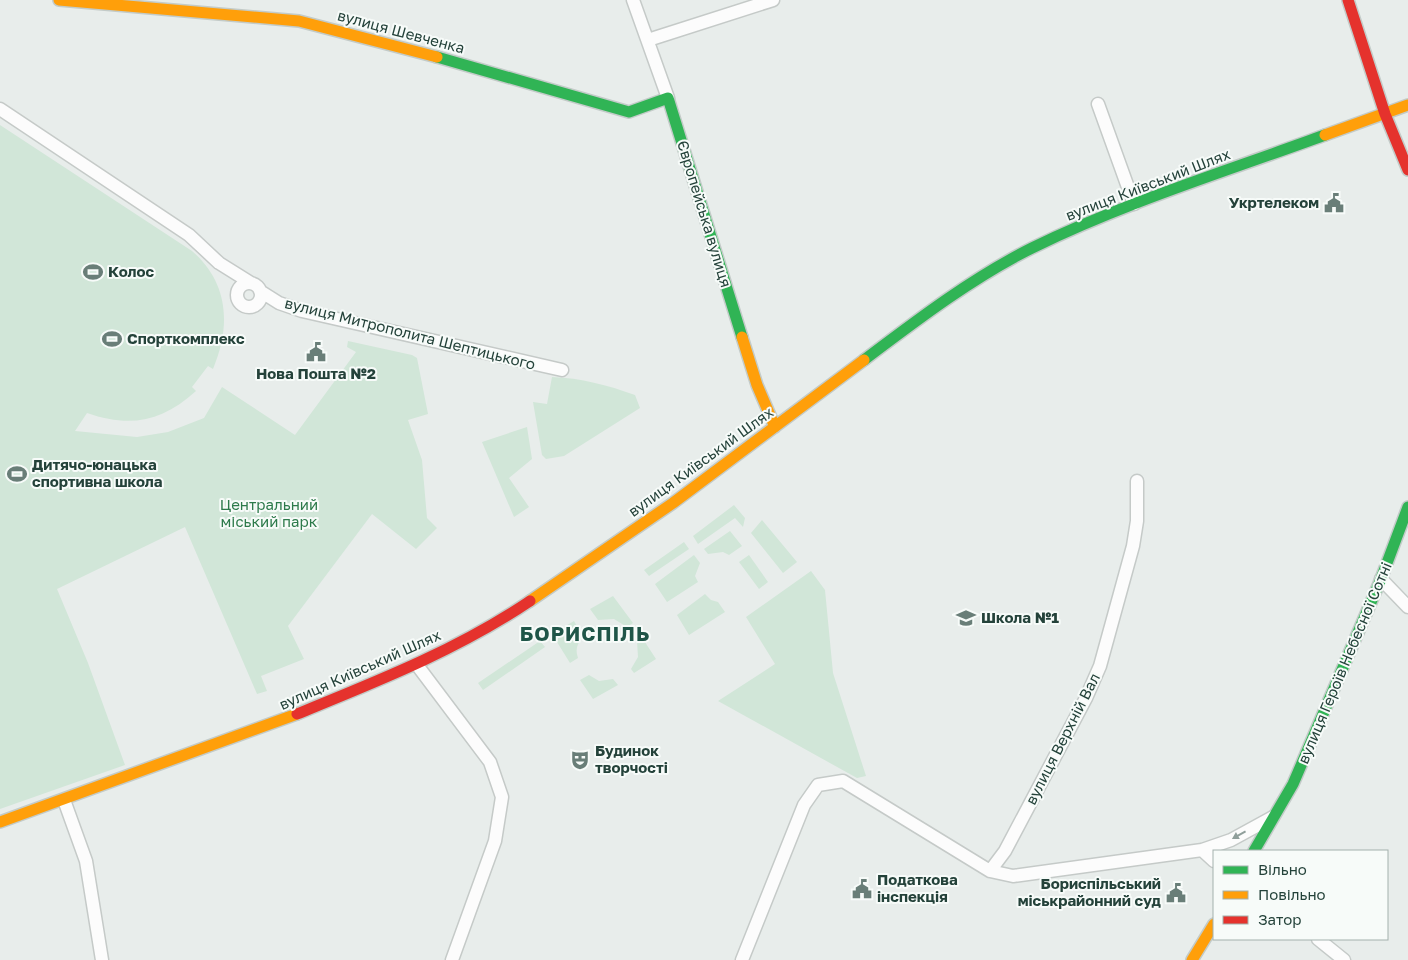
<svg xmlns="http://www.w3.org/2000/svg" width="1408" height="960" viewBox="0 0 1408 960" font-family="'Golos Text',sans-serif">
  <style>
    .green { fill: #d1e6d8 }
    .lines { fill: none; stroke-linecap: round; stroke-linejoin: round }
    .street-casing { stroke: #c5cac8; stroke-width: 15 }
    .fast-casing { stroke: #c3cbc8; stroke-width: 14 }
    .slow-casing { stroke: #c3cbc8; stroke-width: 14 }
    .jam-casing { stroke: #c3cbc8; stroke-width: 14 }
    .street { stroke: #fcfcfc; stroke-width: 12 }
    .fast { stroke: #30b455; stroke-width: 11 }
    .slow { stroke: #ff9f0a; stroke-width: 11 }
    .jam { stroke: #e5322d; stroke-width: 11 }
    .oneway { fill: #909f9b }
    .labels { text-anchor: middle; stroke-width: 4; stroke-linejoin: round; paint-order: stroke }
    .street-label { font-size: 15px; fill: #24423a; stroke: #f7fbf9 }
    .poi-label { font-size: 15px; font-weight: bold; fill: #24423a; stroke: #f7fbf9; text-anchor: start }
    .park-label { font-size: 15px; fill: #2d7a4b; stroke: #f7fbf9 }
    .district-label { font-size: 20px; font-weight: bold; letter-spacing: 1px; fill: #1f5548; stroke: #f7fbf9 }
  </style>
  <rect width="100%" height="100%" fill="#e8edeb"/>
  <path class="green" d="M0,125L192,251C229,283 231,326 213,369L208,366L192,387L196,391C162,422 130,428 87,413L75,431L137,437L168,432L204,418L222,387L295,435L356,352L347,347L348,341L412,355L417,358L428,414L408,420L422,460L427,518L437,528L416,549L372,514L288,626L304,659L261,676L267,691L257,694L185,527L57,589L88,663L125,765L0,809Z
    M552,377C581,378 607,385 635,395L640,408L564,456L546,459L542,455L533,402L547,404Z
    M527,427L532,459L509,478L529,507L514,517L482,442Z
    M734,505L745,518L743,527L735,518L698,544L693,536Z
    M762,520L797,562L783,573L751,533Z
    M730,531L742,546L729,555L723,552L708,554L704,549Z
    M684,542L689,549L649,576L644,570Z
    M694,555L700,563L695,576L698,582L667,602L655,584Z
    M749,555L768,582L759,589L739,562Z
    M811,571L825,590L833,673L866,776L857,778L718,701L775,664L746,617Z
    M705,594L711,600L718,602L725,612L689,635L677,615Z
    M613,596L633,623L627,627L614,619L598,620L590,609Z
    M574,621L583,637C577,644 575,649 578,658L570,663L552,634Z
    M643,639L656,659L634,673L631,669L638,657L637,641Z
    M540,641L545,647L483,690L478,683Z
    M589,675L599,681L613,679L618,685L593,699L580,680Z"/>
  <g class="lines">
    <defs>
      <path id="street" d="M633,0L668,98
        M648,40L773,0
        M1098,104L1134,204
        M0,109L189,235L219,263L251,283
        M237 295a12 12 0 1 1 24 0a12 12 0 1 1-24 0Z
        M260,291L279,303L302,311L562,370
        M1381,579L1408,607
        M417,665L490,762L502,797L495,841L452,960
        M64,800L86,861L102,960
        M1202,850L1214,861
        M990,871L1005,851L1086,698L1100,666L1133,546L1137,521V481
        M1318,939L1344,960
        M742,960L804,805L818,785L843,781L990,871L1013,876L1202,850L1231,840L1273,817"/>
      <path id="fast" d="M437,57L629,112L668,98L742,337
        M864,360C917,320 972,278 1032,248C1126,202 1227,171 1325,135
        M1254,851L1293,784L1381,579L1408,507"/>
      <path id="slow" d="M59,0L299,21L437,57
        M1325,135L1408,105
        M742,337L757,385L775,427
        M530,601L673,503L864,360
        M0,822L297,714
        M1192,960L1214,924"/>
      <path id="jam" d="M1348,0L1385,114L1408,170
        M297,714C378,681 457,650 530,601"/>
    </defs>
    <use href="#street" class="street-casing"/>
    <use href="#fast" class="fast-casing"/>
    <use href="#slow" class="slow-casing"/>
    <use href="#jam" class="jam-casing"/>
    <use href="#street" class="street"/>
    <use href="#fast" class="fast"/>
    <use href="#slow" class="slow"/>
    <use href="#jam" class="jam"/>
  </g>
  <defs><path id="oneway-solid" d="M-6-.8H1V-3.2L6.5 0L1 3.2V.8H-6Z" transform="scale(1.25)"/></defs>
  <use class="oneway" href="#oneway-solid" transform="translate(1239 835) rotate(151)"/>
  <defs>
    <symbol id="civic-bare" viewBox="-9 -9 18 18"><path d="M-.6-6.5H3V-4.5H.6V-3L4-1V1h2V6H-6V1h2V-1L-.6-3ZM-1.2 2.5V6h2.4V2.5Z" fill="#697e78" stroke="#f7fbf9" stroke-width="2.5" paint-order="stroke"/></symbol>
    <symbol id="stadium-bare" viewBox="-9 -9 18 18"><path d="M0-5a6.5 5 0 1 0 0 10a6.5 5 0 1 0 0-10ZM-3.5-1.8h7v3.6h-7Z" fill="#697e78" stroke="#f7fbf9" stroke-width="2.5" paint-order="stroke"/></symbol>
    <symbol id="school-bare" viewBox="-9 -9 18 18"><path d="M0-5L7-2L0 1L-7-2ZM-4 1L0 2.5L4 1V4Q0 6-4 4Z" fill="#697e78" stroke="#f7fbf9" stroke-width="2.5" paint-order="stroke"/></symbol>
    <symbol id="theatre-bare" viewBox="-9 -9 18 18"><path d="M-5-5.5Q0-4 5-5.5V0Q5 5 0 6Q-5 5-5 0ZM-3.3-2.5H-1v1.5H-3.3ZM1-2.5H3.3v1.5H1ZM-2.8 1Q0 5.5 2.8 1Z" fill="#697e78" stroke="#f7fbf9" stroke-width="2.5" paint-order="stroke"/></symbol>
  </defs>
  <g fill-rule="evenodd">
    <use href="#civic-bare" x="1320" y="189" width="28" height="28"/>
    <use href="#stadium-bare" x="79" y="258" width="28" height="28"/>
    <use href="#stadium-bare" x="98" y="325" width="28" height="28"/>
    <use href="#civic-bare" x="302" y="338" width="28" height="28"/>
    <use href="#stadium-bare" x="3" y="460" width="28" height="28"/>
    <use href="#school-bare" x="952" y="604" width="28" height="28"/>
    <use href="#theatre-bare" x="566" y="746" width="28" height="28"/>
    <use href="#civic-bare" x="848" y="875" width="28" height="28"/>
    <use href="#civic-bare" x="1162" y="879" width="28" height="28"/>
  </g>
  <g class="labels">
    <g class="street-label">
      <text transform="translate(401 32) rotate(15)" y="5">вулиця Шевченка</text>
      <text transform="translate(1148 185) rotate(-21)" y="5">вулиця Київський Шлях</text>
      <text transform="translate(704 214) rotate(73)" y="5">Європейська вулиця</text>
      <text transform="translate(410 334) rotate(14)" y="5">вулиця Митрополита Шептицького</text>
      <text transform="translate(701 462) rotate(-36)" y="5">вулиця Київський Шлях</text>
      <text transform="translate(1345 663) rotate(-67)" y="5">вулиця Героїв Небесної Сотні</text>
      <text transform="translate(360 670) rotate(-24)" y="5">вулиця Київський Шлях</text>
      <text transform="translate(1063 739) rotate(-63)" y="5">вулиця Верхній Вал</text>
    </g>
    <g class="poi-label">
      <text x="1319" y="208" text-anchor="end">Укртелеком</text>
      <text x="108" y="277">Колос</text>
      <text x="127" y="344">Спорткомплекс</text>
      <text x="316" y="379" text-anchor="middle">Нова Пошта №2</text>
      <text x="32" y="470">Дитячо-юнацька<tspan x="32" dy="17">спортивна школа</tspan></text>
      <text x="981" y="623">Школа №1</text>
      <text x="595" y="756">Будинок<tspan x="595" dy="17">творчості</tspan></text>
      <text x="877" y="885">Податкова<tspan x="877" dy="17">інспекція</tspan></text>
      <text x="1161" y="889" text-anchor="end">Бориспільський<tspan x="1161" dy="17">міськрайонний суд</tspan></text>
    </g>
    <g class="park-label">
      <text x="269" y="510">Центральний<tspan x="269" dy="17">міський парк</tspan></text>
    </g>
    <g class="district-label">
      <text x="585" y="641">БОРИСПІЛЬ</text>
    </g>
  </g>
  <rect x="1213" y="850" width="175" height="90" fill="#f7fbf9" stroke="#a3b1ad"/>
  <rect x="1223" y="866" width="25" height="8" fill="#30b455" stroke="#a3b1ad"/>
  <text x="1258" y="875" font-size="15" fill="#24423a">Вільно</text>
  <rect x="1223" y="891" width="25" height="8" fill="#ff9f0a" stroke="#a3b1ad"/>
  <text x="1258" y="900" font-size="15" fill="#24423a">Повільно</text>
  <rect x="1223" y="916" width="25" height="8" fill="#e5322d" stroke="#a3b1ad"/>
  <text x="1258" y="925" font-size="15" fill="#24423a">Затор</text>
</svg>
